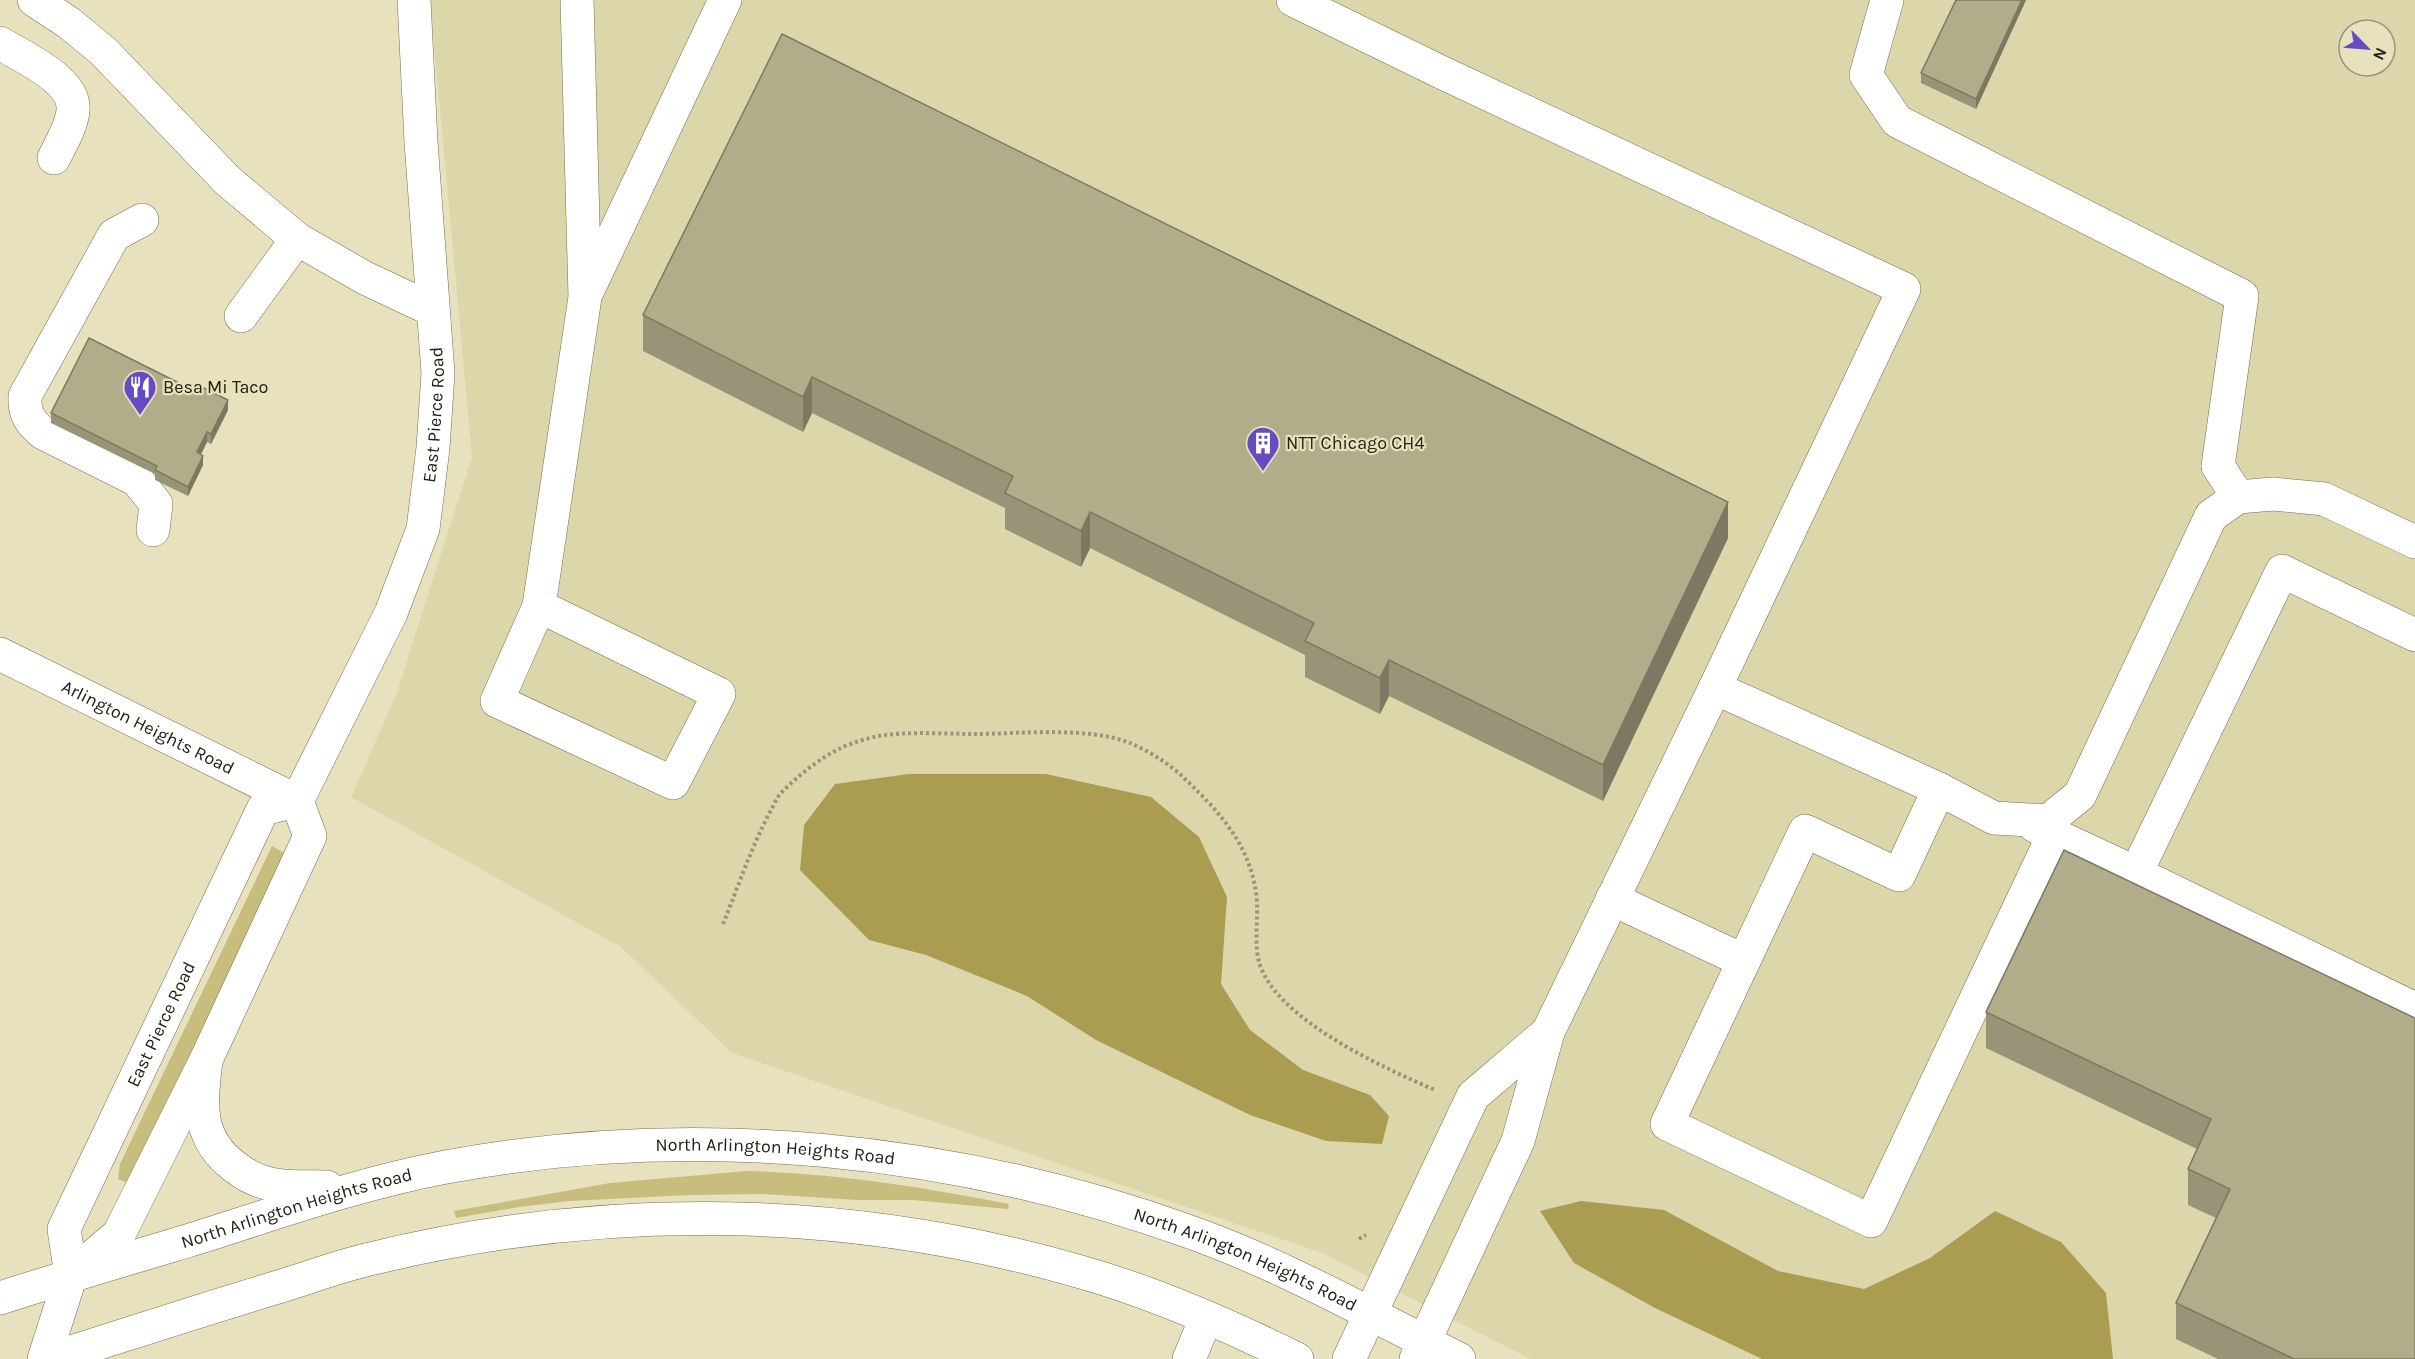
<svg xmlns="http://www.w3.org/2000/svg" width="2415" height="1359" viewBox="0 0 2415 1359" font-family="Karla,sans-serif">
  <style>
    .built { fill: #dcd6ab; fill-rule: evenodd }
    .green { fill: #c7bd7d }
    .water { fill: #aa9d51 }
    .lines { fill: none; stroke-linecap: round; stroke-linejoin: round }
    .minor-casing { stroke: #736f4f; stroke-width: 34 }
    .major-casing { stroke: #736f4f; stroke-width: 34 }
    .path { stroke: #99957b; stroke-width: 4; stroke-dasharray: 3 3; stroke-linecap: butt }
    .minor { stroke: #fff; stroke-width: 33 }
    .major { stroke: #fff; stroke-width: 33 }
    .wall { fill: #989477 }
    .shaded-wall { fill: #7c7861 }
    .building { fill: #b1ac8a; stroke: #7c7861; stroke-width: 1.5 }
    .labels { text-anchor: middle; stroke-width: 4.5; stroke-linejoin: round; paint-order: stroke }
    .poi-label { font-size: 18px; fill: #232114; stroke: #e7e1be; text-anchor: start }
    .street-label { font-size: 18px; fill: #232114; stroke: #e7e1be }
  </style>
  <rect width="100%" height="100%" fill="#e7e1be"/>
  <path class="built" d="M430,0H2415V1359H1531L1322,1253L732,1053L621,947L351,797L396,695L472,457ZM2349,30H2385V66H2349Z"/>
  <path class="green" d="M272,846L286,854L128,1183L118,1179L120,1164Z
    M747,1171C836,1173 922,1187 1009,1204L1008,1209L913,1200H857L761,1194L689,1195L569,1201L519,1207L456,1218L454,1211L610,1183Z"/>
  <path class="water" d="M909,774H1046L1151,797L1199,837L1227,897L1221,984L1250,1030L1303,1070L1370,1095L1389,1116L1382,1144L1326,1141L1250,1115L1096,1040L1027,996L926,955L869,940L800,870L804,825L835,784Z
    M1581,1201L1664,1210L1778,1271L1864,1289L1930,1258L1995,1211L2061,1242L2106,1293L2113,1359H1762L1655,1308L1574,1263L1540,1211Z"/>
  <g class="lines">
    <defs>
      <g id="minor">
        <path d="M34,0L69,23L103,51L228,181L297,239L365,278L433,310"/>
        <path d="M1293,0L1445,74L1904,289L1715,688"/>
        <path d="M1887,0L1866,75L1897,121L2242,296L2218,466L2238,497"/>
        <path d="M0,43C22,57 76,80 73,110C72,126 61,143 54,158"/>
        <path d="M142,220L114,235L25,396C24,414 30,422 43,433L137,480L156,504L153,530"/>
        <path d="M588,290L725,0"/>
        <path d="M241,316L297,239"/>
        <path d="M539,606L497,701L673,783L719,694L539,606L585,297L577,0"/>
        <path d="M2415,635L2282,571L2136,873L2415,1009"/>
        <path id="s1" d="M0,654L297,801"/>
        <path d="M1939,789L1899,875L1805,831L1667,1124L1871,1221L2054,834"/>
        <path d="M2035,826L2136,873"/>
        <path d="M1612,899L1744,961"/>
        <path id="s2" d="M71,1275L119,1234L206,1060L310,836L297,801L391,613L423,529L433,448L438,373L421,142L414,0"/>
        <path id="s3" d="M71,1275L64,1229L263,809L297,801"/>
        <path d="M1189,1359L1206,1318"/>
        <path d="M1349,1359L1473,1096L1548,1032"/>
        <path d="M1416,1359L1518,1141L1548,1032L1715,688L1939,789L1994,818L2048,821L2080,795L2211,516L2238,497L2273,494L2324,499L2415,542"/>
      </g>
      <g id="major">
        <path d="M206,1060C201,1104 196,1138 235,1167C248,1177 260,1183 276,1185C293,1188 311,1186 327,1187"/>
        <path id="s4" d="M0,1298C65,1277 131,1258 197,1238C279,1212 361,1183 446,1167C694,1121 954,1147 1190,1232C1283,1265 1371,1315 1459,1359"/>
        <path d="M44,1359L71,1275"/>
        <path d="M49,1359C125,1335 201,1310 278,1287C308,1278 339,1266 370,1259C604,1201 850,1205 1081,1272C1155,1293 1228,1325 1297,1359"/>
      </g>
    </defs>
    <use href="#minor" class="minor-casing"/>
    <use href="#major" class="major-casing"/>
    <path class="path" d="M723,924C738,887 751,848 770,812C774,805 777,796 783,791C799,775 819,759 839,749C850,743 866,739 878,736C909,731 943,734 974,734C1020,734 1087,726 1130,743C1149,751 1170,764 1185,779C1222,814 1253,849 1257,902C1258,921 1254,943 1259,962C1275,1019 1384,1068 1435,1090
      M1359,1239L1366,1235"/>
    <use href="#minor" class="minor"/>
    <use href="#major" class="major"/>
  </g>
  <path class="wall" d="M2026,0L1976,109L1921,83V73Z
    M643,315L1728,538L1603,801L1389,696L1380,714L1305,677V655L1090,548L1081,567L1005,529V508L812,413L803,432L643,351Z
    M228,410L211,444L207,442L201,454L203,465L188,496L155,480V474L51,423V413Z
    M2064,850L2415,1359H2218L2176,1339V1303L2216,1218L2188,1205V1169L2197,1149L1986,1048V1012Z"/>
  <path class="shaded-wall" d="M2022,0H2026L1976,109V99Z
    M812,377V413L803,432V397Z
    M228,400V410L211,444V434Z
    M207,432V442L197,462V452Z
    M203,456V465L188,496V487Z
    M1728,502V538L1603,801V765Z
    M1090,512V548L1081,567V531Z
    M1389,660V696L1380,714V678Z"/>
  <path class="building" d="M1956,0H2022L1976,99L1921,73Z
    M782,34L1728,502L1603,765L1389,660L1380,678L1305,641L1314,623L1090,512L1081,531L1005,493L1013,476L812,377L803,397L643,315Z
    M89,338L193,390L196,384L228,400L211,434L207,432L197,452L203,456L188,487L155,470L157,466L51,413Z
    M2064,850L2415,1018V1359H2294L2176,1303L2230,1189L2188,1169L2211,1119L1986,1012Z"/>
  <defs>
    <symbol id="restaurant-pin" viewBox="-11 -11 22 30"><path d="M0 17L-7.5 6A9.5 9.5 0 1 1 7.5 6Z" fill="#654bc4" stroke="#e7e1be"/><path d="M-5-6h1v4h1v-4h1v4h1v-4h1v5L-1.5 .5V6h-2V.5L-5-1ZM5-6V6H3V1.5H1.5Q1.5-4 5-6Z" fill="#fff"/></symbol>
    <symbol id="building-pin" viewBox="-11 -11 22 30"><path d="M0 17L-7.5 6A9.5 9.5 0 1 1 7.5 6Z" fill="#654bc4" stroke="#e7e1be"/><path d="M-4-6H4V6H1V3H-1V6H-4ZM-2.5-4.3h1.7v1.8h-1.7ZM.8-4.3h1.7v1.8H.8ZM-2.5-1h1.7V.8h-1.7ZM.8-1h1.7V.8H.8Z" fill="#fff"/></symbol>
  </defs>
  <g fill-rule="evenodd">
    <use href="#restaurant-pin" x="121" y="368" width="38" height="52"/>
    <use href="#building-pin" x="1244" y="424" width="38" height="52"/>
  </g>
  <g class="labels">
    <g class="poi-label">
      <text x="163" y="393">Besa Mi Taco</text>
      <text x="1286" y="449">NTT Chicago CH4</text>
    </g>
    <g class="street-label">
      <text dy="6" stroke="none"><textPath href="#s2" startOffset="957">East Pierce Road</textPath></text>
      <text dy="6" stroke="none"><textPath href="#s1" startOffset="165">Arlington Heights Road</textPath></text>
      <text dy="6" stroke="none"><textPath href="#s3" startOffset="273">East Pierce Road</textPath></text>
      <text dy="6" stroke="none"><textPath href="#s4" startOffset="796">North Arlington Heights Road</textPath></text>
      <text dy="6" stroke="none"><textPath href="#s4" startOffset="310">North Arlington Heights Road</textPath></text>
      <text dy="6" stroke="none"><textPath href="#s4" startOffset="1282">North Arlington Heights Road</textPath></text>
    </g>
  </g>
  <g transform="translate(2367 48) rotate(115)"><circle r="28" fill="#e7e1be" stroke="#99947a" stroke-width="1.5"/>
  <path d="M0-4.5L10 22L0 15L-10 22Z" fill="#654bc4"/>
  <text y="-9" font-size="16" font-weight="bold" text-anchor="middle" fill="#232114">N</text>
  </g>
</svg>
